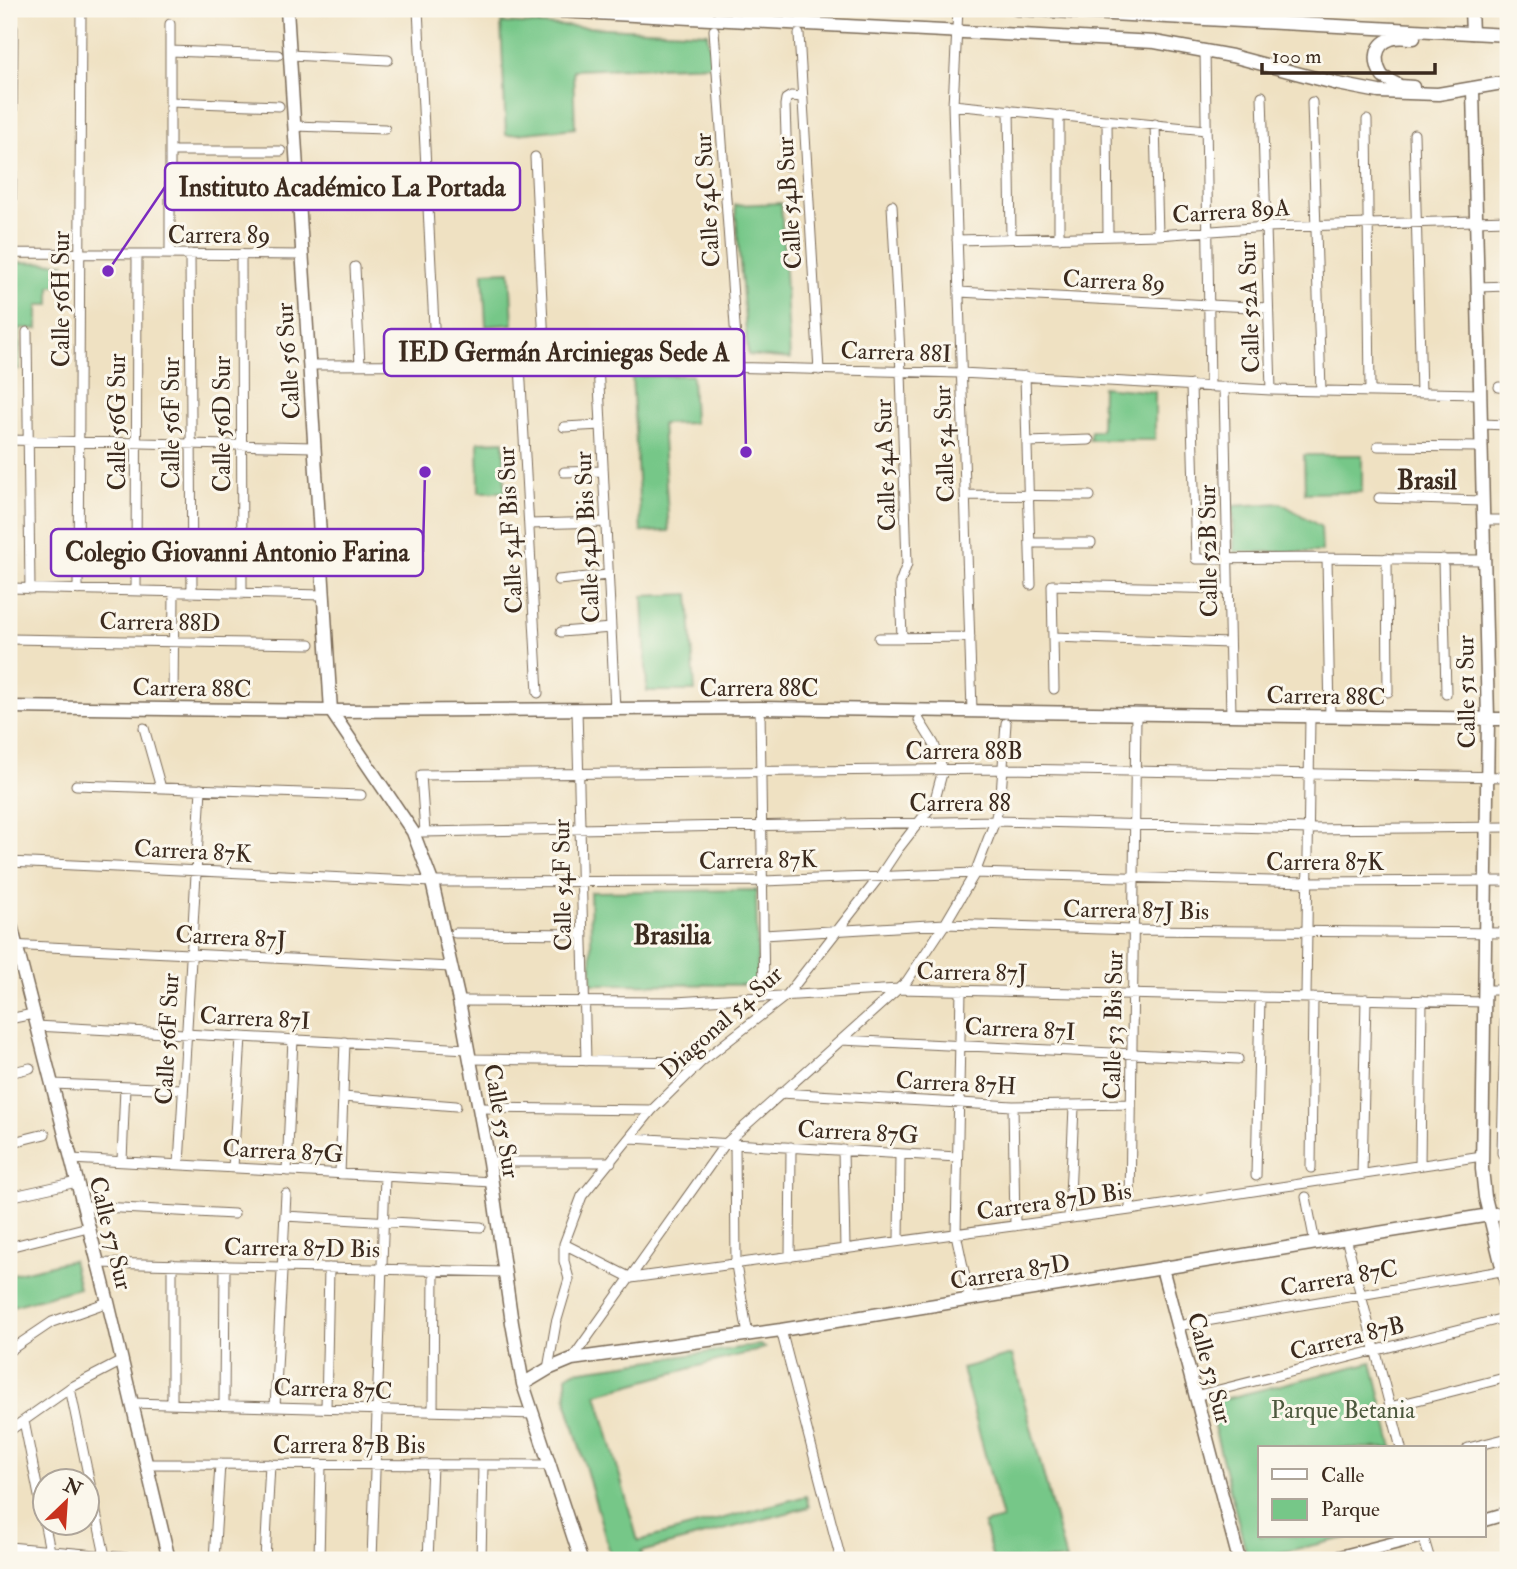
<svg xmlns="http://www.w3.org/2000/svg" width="1517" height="1569" viewBox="0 0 1517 1569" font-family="'IM FELL Double Pica',serif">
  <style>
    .green { fill: #76c788; stroke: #587853; stroke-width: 2 }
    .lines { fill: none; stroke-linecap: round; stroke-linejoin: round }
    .minor-casing { stroke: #7a6a57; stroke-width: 11 }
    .tertiary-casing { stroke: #7a6a57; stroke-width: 15 }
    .secondary-casing { stroke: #7a6a57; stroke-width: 15 }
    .minor { stroke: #fff; stroke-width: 9 }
    .tertiary { stroke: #fff; stroke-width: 12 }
    .secondary { stroke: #fff; stroke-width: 12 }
    .labels { text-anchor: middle; stroke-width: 6; stroke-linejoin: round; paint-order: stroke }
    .street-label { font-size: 24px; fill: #3b2a1e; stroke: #fbf7ec }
    .park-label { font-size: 24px; fill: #4d593e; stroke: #fbf7ec }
    .neighbourhood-label { font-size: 26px; font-weight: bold; fill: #3b2a1e; stroke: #fbf7ec }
    .leader { fill: none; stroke: #7b2cbf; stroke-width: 2.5 }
    .callout-dot { fill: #7b2cbf; stroke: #fbf7ec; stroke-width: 2.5 }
    .callout { fill: #fbf7ec; stroke: #7b2cbf; stroke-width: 2.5 }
    .callout-label { font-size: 26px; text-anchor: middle; font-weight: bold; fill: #3b2a1e }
  </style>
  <rect width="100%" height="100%" fill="#fbf7ec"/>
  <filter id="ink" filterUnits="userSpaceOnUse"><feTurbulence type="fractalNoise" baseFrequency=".0143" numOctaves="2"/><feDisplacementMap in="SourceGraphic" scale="14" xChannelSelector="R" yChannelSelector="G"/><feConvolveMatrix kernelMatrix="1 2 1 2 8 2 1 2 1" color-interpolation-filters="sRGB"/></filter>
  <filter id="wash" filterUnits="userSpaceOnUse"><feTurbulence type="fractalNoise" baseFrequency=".00686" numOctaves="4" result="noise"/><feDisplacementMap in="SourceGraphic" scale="28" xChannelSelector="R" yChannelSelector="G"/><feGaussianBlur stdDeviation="1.57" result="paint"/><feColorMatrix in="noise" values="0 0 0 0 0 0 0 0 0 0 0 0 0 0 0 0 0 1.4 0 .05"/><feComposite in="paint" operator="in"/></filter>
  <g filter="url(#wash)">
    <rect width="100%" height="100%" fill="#efe1c2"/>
    <path class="green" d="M501,23L707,33L713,65L573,70L575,128L506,135Z
      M781,203L790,359L748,355L735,205Z
      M9,262L66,263L60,265V286H50V305H38V329L20,328L19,370H9Z
      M510,271L513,324L486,326L483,272Z
      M692,375L694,423L662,424L669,531L641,532L632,376Z
      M1102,387L1155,392V440H1089L1091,431L1101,430Z
      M504,441L505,492H479L478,442Z
      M1304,455H1362V492L1305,493Z
      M1281,503L1321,527L1322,552H1234L1233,506Z
      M689,594L695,691H647L643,596Z
      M756,890L758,985L592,984L590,892Z
      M72,1260L79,1288L9,1307V1275Z
      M760,1345L765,1348L597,1394L638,1541L806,1496L809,1507L641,1552L643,1560H612L567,1403L566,1376L575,1371Z
      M1012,1355L1066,1560H993L984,1524L1002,1519L962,1368Z
      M1372,1362L1393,1448H1260V1536H1354L1248,1560L1208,1403Z"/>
  </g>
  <g filter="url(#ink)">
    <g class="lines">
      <defs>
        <path id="minor" d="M418,9L436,366
          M958,9L953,105L972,711
          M170,24V254
          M714,30L738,368
          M799,34L819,370
          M1205,50L1210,387
          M170,51L278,55
          M290,55L388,60
          M1262,96L1271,390
          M170,102L279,106
          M1312,102L1321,391
          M953,105L1206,130
          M1009,110L1011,238
          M1059,115V238
          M1107,120L1108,236
          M1367,120L1370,392
          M1155,124L1158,235
          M294,126L385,129
          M1414,134L1421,393
          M170,151H281
          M535,157L545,365
          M787,166L785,105L786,99L791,96L802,97
          M170,197L283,198
          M892,205L901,372L907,564L900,583L902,638
          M957,240L1158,235L1266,227L1508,220
          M9,253L302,255
          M11,254L13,28
          M190,254L192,593
          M241,254L242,594
          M355,267L360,365
          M1478,287L1508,286
          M959,292L1268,308
          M27,332L30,589
          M598,364L615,709
          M309,365L598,364L961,373L1271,390L1480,394
          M520,365L538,693
          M1025,376L1031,585
          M1191,385L1196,559L1327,558L1484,560
          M1224,387L1231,715
          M1499,387L1508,388
          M1481,424L1508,425
          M564,427L601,425
          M9,440L314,447
          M1027,442L1089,440
          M1378,446L1482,447
          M564,472L603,471
          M965,495L1090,496
          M1379,498L1483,501
          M1483,520H1508
          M529,524L606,522
          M1030,543H1091
          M1327,558L1330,717
          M1387,558L1388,692
          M1443,559L1446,694
          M558,580L608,575
          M9,588L324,595
          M78,590L81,9
          M136,591L137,254
          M561,632L611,628
          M1053,637L1229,643
          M879,638L970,637
          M9,639L310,644
          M1054,689L1052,585L1228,589
          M173,696L174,592
          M760,708L764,997
          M577,709L586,1061
          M144,728L161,788
          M76,785L361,795
          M422,832L995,821L1308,829L1508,827
          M425,832L421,775L1004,769L1508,777
          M9,862L432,882L763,881L975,873L1307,882L1508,881
          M455,933L583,934
          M764,935L945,924L1133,930L1508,933
          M9,945L451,967
          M961,990L956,1234L970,1300
          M1484,990H1508
          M1506,990L1502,1153L1508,1152
          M1306,998L1310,716
          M459,1001L675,1002L899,989L1484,1002
          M9,1019L33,1014
          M36,1026L468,1049
          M841,1040L1238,1059
          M470,1059L701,1062
          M9,1073L30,1068
          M52,1084L183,1089
          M780,1093L1013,1106L1131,1104
          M343,1097L456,1106
          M1013,1106L1015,1226
          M479,1108L652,1110
          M631,1138L957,1157
          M9,1143L45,1134
          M735,1144L736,1265L748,1335
          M843,1150L845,1249
          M71,1159L492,1182
          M122,1161L125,1087
          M489,1162H611
          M179,1164L201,789
          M1420,1165L1422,1000
          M233,1168L241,1037
          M1311,1168L1313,998
          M287,1171L293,1039
          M340,1174L345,1042
          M1362,1174L1366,999
          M1256,1176L1260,997
          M9,1197L77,1182
          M1306,1197L1315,1243
          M83,1206L234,1214
          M1130,1210L1136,714
          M285,1216L481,1227
          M1069,1218L1074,1107
          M1346,1238L1401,1448
          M899,1241L900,1154
          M564,1244L631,1278L1130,1210L1482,1156
          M9,1247L88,1227
          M790,1257L791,1147
          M98,1263L505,1272
          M172,1264V1404
          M1177,1326L1507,1270
          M781,1330L841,1560
          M9,1351L52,1322L108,1302
          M572,1359L725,1144L907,981L945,924L975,873L995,821L1001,795L1006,723
          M548,1369L556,1323L569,1279L564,1261V1244L582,1196L652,1110L701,1062L787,995L880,876L898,849L934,803L943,770L934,744L919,720
          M70,1388L105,1556
          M1195,1396L1508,1317
          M131,1403L534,1414
          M224,1405L225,1265
          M275,1407L286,1194
          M1390,1407L1508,1377
          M326,1408L329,1268
          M433,1411L434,1270
          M24,1421L50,1551
          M9,1431L70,1388L122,1361
          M1468,1448L1508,1438
          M146,1464L551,1465
          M1423,1536L1430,1560
          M9,1547L151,1560
          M214,1560L220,1464
          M265,1560L270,1464
          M319,1560L321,1465
          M372,1560L385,1176
          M428,1560L432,1465
          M481,1560L483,1465
          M563,1560L581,1558"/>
        <path id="tertiary" d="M287,9L331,711
          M1471,9L1472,33
          M1473,90L1488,719L1482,1169L1485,1197L1508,1291
          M9,707L331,711L760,708L1508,719
          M331,711L413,832L432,882L459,1001L489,1162L512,1323L523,1384L581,1560
          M9,917L108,1302L169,1560
          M1162,1268L1239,1560
          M523,1384L548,1369L572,1359L781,1330L1508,1212
          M1484,1520L1508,1513
          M1328,1560L1422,1536"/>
        <path id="secondary" d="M519,9L1155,42L1232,56L1338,84L1379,92L1438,94L1508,82
          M1016,9L1508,35
          M1413,87L1400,86L1383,77C1374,64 1373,45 1391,39C1398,36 1406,38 1414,38"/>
      </defs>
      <use href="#minor" class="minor-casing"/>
      <use href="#tertiary" class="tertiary-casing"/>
      <use href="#secondary" class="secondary-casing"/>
      <use href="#minor" class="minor"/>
      <use href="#tertiary" class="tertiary"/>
      <use href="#secondary" class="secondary"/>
    </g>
  </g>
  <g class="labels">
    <g class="street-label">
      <text transform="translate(707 200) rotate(-94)" y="8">Calle 54C Sur</text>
      <text transform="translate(789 203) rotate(-94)" y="8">Calle 54B Sur</text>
      <text transform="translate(1231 211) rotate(-4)" y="8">Carrera 89A</text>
      <text x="219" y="243">Carrera 89</text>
      <text transform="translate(1114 281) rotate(3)" y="8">Carrera 89</text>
      <text transform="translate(61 299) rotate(-90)" y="8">Calle 56H Sur</text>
      <text transform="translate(1249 307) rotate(-92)" y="8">Calle 52A Sur</text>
      <text transform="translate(896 352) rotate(2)" y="8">Carrera 88I</text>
      <text transform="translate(288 361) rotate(-94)" y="8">Calle 56 Sur</text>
      <text transform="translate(117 422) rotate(-90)" y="8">Calle 56G Sur</text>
      <text transform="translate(171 423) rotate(-90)" y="8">Calle 56F Sur</text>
      <text transform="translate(222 424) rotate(-90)" y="8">Calle 56D Sur</text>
      <text transform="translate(944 444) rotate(-92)" y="8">Calle 54 Sur</text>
      <text transform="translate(885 465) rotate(-92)" y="8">Calle 54A Sur</text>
      <text transform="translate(510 530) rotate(-93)" y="8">Calle 54F Bis Sur</text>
      <text transform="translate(587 537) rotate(-93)" y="8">Calle 54D Bis Sur</text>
      <text transform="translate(1208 551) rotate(-91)" y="8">Calle 52B Sur</text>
      <text transform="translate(160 622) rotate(1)" y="8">Carrera 88D</text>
      <text transform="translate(192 688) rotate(1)" y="8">Carrera 88C</text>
      <text x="759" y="696">Carrera 88C</text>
      <text transform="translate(1466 692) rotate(-91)" y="8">Calle 51 Sur</text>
      <text transform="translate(1326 696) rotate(1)" y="8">Carrera 88C</text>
      <text x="964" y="759">Carrera 88B</text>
      <text x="960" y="811">Carrera 88</text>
      <text transform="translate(193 851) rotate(3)" y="8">Carrera 87K</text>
      <text transform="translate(758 860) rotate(-1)" y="8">Carrera 87K</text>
      <text x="1325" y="870">Carrera 87K</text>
      <text transform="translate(562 885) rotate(-91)" y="8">Calle 54F Sur</text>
      <text transform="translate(1136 910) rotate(1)" y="8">Carrera 87J Bis</text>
      <text transform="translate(231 937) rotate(3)" y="8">Carrera 87J</text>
      <text transform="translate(972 972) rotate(1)" y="8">Carrera 87J</text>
      <text transform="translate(255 1018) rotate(3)" y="8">Carrera 87I</text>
      <text transform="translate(721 1022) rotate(-42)" y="8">Diagonal 54 Sur</text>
      <text transform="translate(1113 1025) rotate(-89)" y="8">Calle 53 Bis Sur</text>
      <text transform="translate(1020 1029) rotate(3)" y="8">Carrera 87I</text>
      <text transform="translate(167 1039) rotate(-87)" y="8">Calle 56F Sur</text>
      <text transform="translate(956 1083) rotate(3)" y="8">Carrera 87H</text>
      <text transform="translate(502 1121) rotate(80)" y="8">Calle 55 Sur</text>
      <text transform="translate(858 1132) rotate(3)" y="8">Carrera 87G</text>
      <text transform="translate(283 1151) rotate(3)" y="8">Carrera 87G</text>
      <text transform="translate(1054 1201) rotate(-8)" y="8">Carrera 87D Bis</text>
      <text transform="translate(111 1233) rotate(76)" y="8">Calle 57 Sur</text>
      <text transform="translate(302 1248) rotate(1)" y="8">Carrera 87D Bis</text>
      <text transform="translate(1010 1272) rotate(-9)" y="8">Carrera 87D</text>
      <text transform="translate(1339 1278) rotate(-10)" y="8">Carrera 87C</text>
      <text transform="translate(1347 1338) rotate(-14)" y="8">Carrera 87B</text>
      <text transform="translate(1210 1368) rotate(75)" y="8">Calle 53 Sur</text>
      <text transform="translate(333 1389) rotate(2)" y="8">Carrera 87C</text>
      <text x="349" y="1453">Carrera 87B Bis</text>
    </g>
    <g class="park-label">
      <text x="1343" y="1418">Parque Betania</text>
    </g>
    <g class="neighbourhood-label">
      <text x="1427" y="489">Brasil</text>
      <text x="672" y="944">Brasilia</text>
    </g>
  </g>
  <path class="leader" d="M108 271L165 187M746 452L744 352M425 472L423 552"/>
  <g class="callout-dot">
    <circle cx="108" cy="271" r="7"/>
    <circle cx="746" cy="452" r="7"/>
    <circle cx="425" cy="472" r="7"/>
  </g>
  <g class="callout">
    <rect x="165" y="163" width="355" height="47" rx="7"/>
    <rect x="384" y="329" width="360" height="47" rx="7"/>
    <rect x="51" y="529" width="372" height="47" rx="7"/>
  </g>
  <g class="callout-label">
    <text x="342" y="196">Instituto Académico La Portada</text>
    <text x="564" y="361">IED Germán Arciniegas Sede A</text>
    <text x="237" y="561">Colegio Giovanni Antonio Farina</text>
  </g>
  <rect width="1517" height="1569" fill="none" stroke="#fbf7ec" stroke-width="35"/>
  <rect x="1258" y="1446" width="228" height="91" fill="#fbf7ec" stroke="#aea59a" stroke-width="2"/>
  <rect x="1272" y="1469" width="35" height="10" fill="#ffffff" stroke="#aea59a" stroke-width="2"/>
  <text x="1321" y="1482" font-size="21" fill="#3b2a1e">Calle</text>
  <rect x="1272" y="1499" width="35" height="21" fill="#76c788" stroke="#aea59a" stroke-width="2"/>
  <text x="1321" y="1516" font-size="21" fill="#3b2a1e">Parque</text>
  <g transform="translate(66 1502) rotate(25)"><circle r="33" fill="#fbf7ec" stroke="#aea59a" stroke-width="2"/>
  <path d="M0-5L12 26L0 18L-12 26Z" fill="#c8321e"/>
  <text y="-10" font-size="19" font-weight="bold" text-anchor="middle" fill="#3b2a1e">N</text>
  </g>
  <path d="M1262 63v10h173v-10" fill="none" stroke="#3b2a1e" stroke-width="3.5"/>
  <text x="1272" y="63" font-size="21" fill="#3b2a1e" stroke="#fbf7ec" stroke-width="5" paint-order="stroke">100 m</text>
</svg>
